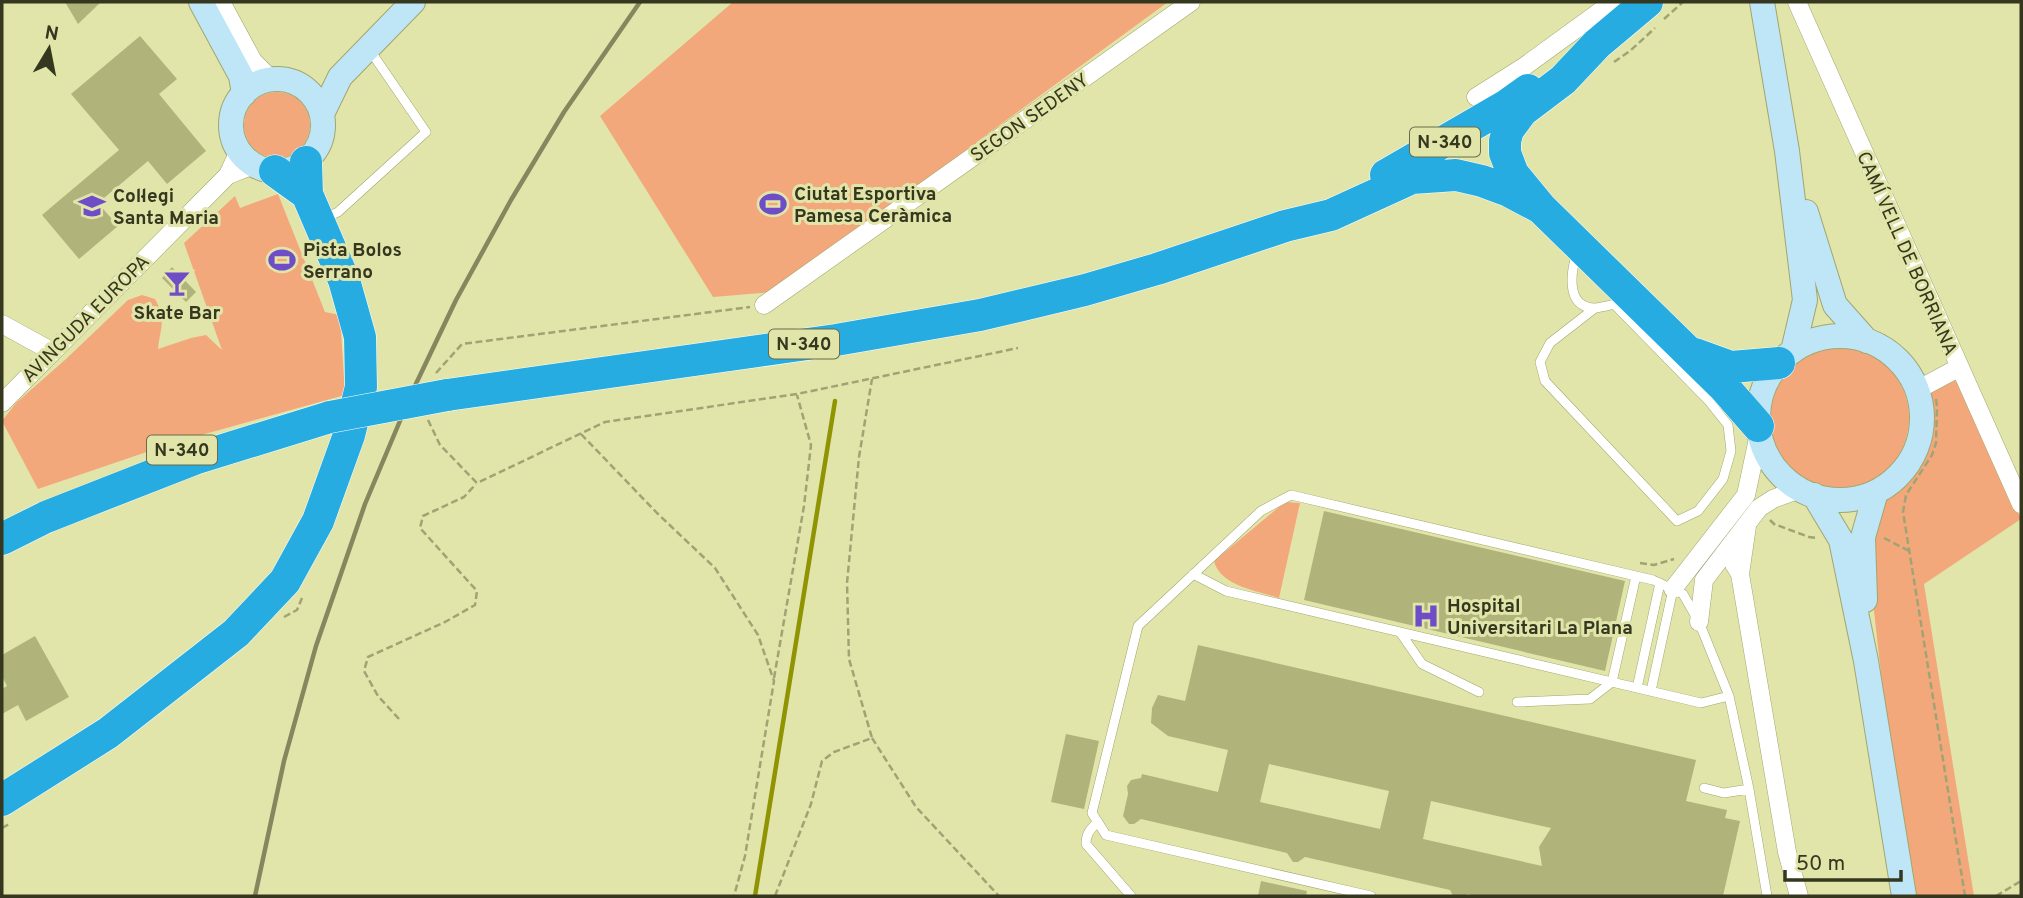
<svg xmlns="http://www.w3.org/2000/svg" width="2023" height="898" viewBox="0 0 2023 898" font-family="Overpass,sans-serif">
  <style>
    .green { fill: #f3a87b }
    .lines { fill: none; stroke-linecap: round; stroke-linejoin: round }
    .stream { stroke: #909403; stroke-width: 4.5 }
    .building { fill: #b0b47a; fill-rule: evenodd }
    .lane-casing { stroke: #a2a66d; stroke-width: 10 }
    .street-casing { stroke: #a2a66d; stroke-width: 19 }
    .secondary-casing { stroke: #a2a66d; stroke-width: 26 }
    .highway-casing { stroke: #fff; stroke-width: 33 }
    .path { stroke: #a0a475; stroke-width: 2.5; stroke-dasharray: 7 3.5; stroke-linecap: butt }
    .lane { stroke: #fff; stroke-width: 9 }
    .street { stroke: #fff; stroke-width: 18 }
    .secondary { stroke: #bee6f6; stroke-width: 24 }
    .highway { stroke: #27ace2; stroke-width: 32 }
    .rail { stroke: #85875f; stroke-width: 4.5 }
    .highway-bridge-casing { stroke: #fff; stroke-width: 33; stroke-linecap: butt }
    .highway-bridge { stroke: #27ace2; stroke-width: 32 }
    .labels { text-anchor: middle; stroke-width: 6; stroke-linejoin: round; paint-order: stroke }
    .shield { fill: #e1e5a9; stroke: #696b48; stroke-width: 2 }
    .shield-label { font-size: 18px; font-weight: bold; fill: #35371f }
    .street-label { font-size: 19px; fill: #35371f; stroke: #e1e5a9 }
    .poi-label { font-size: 19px; font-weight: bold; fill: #35371f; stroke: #e1e5a9; text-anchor: start }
  </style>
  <rect width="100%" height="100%" fill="#e1e5a9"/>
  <path class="green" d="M733,2H1168L772,292L713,297L600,116Z
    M244 125a33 33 0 1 1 66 0a33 33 0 1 1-66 0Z
    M278,194L325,312L340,315L345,395L176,442L38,489L2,421L16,403L66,359L128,300L142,295L155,299C167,319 160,329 158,349L191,338L206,335L222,350L184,243L235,196L240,208Z
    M1767 418a71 71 0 1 1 142 0a71 71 0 1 1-142 0Z
    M1954,381L1959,382L2021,519L1924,584L1974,896H1914L1883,692L1873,602L1868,542L1881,503L1911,477L1923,459L1930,439L1932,426V413L1928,394L1937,387Z
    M1285,502L1300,503L1279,598C1258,591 1220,586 1214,561Z"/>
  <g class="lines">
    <path class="stream" d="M755,896L835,401"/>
  </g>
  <path class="building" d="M65,2H101L78,24Z
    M140,36L177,79L159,94L206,151L167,184L148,161L98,203L118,226L79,259L42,215L119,150L71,94Z
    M172,267L196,292L186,302L162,278Z
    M1324,511L1625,581L1605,671L1304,600Z
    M35,636L69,697L26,721L18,705L2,714V689L7,686L2,676V655Z
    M1198,645L1696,760L1686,801L1727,810L1725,818L1740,821L1723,896H1477L1467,894L1466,896H1453L1450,890L1305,857L1298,862H1293L1287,853L1141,819L1134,824H1129L1123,816L1128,794L1127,786L1131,780L1141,778L1142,774L1218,792L1228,750L1168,736L1151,723L1152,708L1158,695L1185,701ZM1269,764L1389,791L1380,829L1260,802ZM1431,801L1551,828L1539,847L1542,866L1423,839Z
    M1066,734L1099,741L1084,809L1051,802Z
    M1261,881L1307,891L1306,896H1258Z"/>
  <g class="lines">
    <defs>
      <path id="lane" d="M323,219L338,212L426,132L369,49
        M1578,251C1571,269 1564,309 1596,308C1603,307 1611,305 1618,303
        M1595,308L1550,343L1540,362L1545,381L1677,521L1698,511L1723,479L1731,451L1728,425L1708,400L1614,304
        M1193,574L1226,591L1701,703L1729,696L1699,622L1683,594L1653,580L1291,495L1261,511L1138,626L1092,813L1106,835L1371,896
        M1400,632L1422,664L1479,692
        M1637,688L1660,583
        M1651,691L1673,589
        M1729,696L1749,789L1767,896
        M1517,702L1590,699L1612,682L1636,576
        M1704,788L1724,793L1749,789
        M1098,822C1090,829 1086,834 1086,844L1131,896"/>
      <path id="street" d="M221,2L253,61L272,80
        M1797,2L2021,504
        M1476,97L1525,66L1613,2
        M228,175L254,165
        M764,305L1191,2
        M2,324L51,351
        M1917,390L1960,367
        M2,403L228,175L239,151
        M1734,564L1740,574L1747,526
        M1740,574L1787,852L1799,896
        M1673,589L1746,495L1759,434
        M1699,622L1704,580L1759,508L1773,499L1800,489"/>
      <path id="secondary" d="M201,2L241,76L244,94
        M1762,2L1787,151L1805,300L1793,351
        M231 125a46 46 0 1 1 92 0a46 46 0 1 1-92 0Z
        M322,114L340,77L413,2
        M1806,212L1835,305L1867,341
        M1758 418a82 82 0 1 1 164 0a82 82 0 1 1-164 0Z
        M1814,495L1841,540L1866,661L1904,896
        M1865,600L1863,537L1876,492"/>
      <path id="highway" d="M1647,2L1597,44L1563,80L1522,111L1508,130L1505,141V153L1513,174L1541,208L1724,387L1758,426
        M275,171L307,194
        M1386,175L1507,105L1528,90
        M1695,354L1731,367L1779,363
        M447,395L836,340L980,315L1085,290L1157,269L1285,226L1331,215L1412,178L1456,175L1482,181L1509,191L1541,208
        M2,539L46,517L194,459L330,417
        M2,800L108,733L236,633L285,581L318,521L349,435L361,387L360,337L344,280L307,194L306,162"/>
    </defs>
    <use href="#lane" class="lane-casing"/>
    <use href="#street" class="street-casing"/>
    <use href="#secondary" class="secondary-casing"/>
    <use href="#highway" class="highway-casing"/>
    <path class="path" d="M1664,19L1683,2
      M1614,62L1630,51L1655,28
      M436,373L462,344L750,307
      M1936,399L1937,407L1936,443L1932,455L1906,495L1903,512L1965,896
      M428,420L440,445L477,483L605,422L797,394L1018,348
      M581,434L657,513L715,568L758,635L774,681L745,856L734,896
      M1770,520L1774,524L1809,537L1818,538
      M1884,538L1909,551
      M1640,563L1654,565L1674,559
      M284,617L297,610L302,598
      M774,678L804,506L811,445L797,395
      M399,719L378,696L364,671L368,657L445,622L475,605L477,591L420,528L423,516L464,497L476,484
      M872,738L916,807L999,896
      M2,828L11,823
      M775,896L811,804L822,761L834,752L872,738L849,659L847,583L859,457L872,379
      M1996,896L2021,881"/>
    <use href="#lane" class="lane"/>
    <use href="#street" class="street"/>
    <use href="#secondary" class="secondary"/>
    <use href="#highway" class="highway"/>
    <path class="rail" d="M255,896L284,761L316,646L365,504L413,390L456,300L511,200L564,112L640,2"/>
    <defs>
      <path id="highway-bridge" d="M330,417L447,395"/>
    </defs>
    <use href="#highway-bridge" class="highway-bridge-casing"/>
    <use href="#highway-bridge" class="highway-bridge"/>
  </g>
  <defs>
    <symbol id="stadium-bare" viewBox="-9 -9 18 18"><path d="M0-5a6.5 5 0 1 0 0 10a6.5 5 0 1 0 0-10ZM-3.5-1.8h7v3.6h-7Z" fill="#6f4dc7" stroke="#e1e5a9" stroke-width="2.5" paint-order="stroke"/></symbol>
    <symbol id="school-bare" viewBox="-9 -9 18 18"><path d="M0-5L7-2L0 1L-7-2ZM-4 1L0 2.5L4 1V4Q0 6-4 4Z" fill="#6f4dc7" stroke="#e1e5a9" stroke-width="2.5" paint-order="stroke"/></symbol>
    <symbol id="bar-bare" viewBox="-9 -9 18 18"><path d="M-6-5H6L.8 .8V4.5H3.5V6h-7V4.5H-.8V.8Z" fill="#6f4dc7" stroke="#e1e5a9" stroke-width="2.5" paint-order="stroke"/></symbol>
    <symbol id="hospital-bare" viewBox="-9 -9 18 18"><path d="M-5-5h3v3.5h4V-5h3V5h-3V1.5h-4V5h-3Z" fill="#6f4dc7" stroke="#e1e5a9" stroke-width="2.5" paint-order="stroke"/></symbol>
  </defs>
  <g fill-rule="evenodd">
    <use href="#stadium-bare" x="754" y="185" width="38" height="38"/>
    <use href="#school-bare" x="73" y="187" width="38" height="38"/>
    <use href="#stadium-bare" x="263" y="241" width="38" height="38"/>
    <use href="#bar-bare" x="158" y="264" width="38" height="38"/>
    <use href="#hospital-bare" x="1407" y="597" width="38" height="38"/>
  </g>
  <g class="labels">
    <g class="shield">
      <rect x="1410" y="127.5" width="70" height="29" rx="5"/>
      <rect x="769" y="329.5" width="70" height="29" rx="5"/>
      <rect x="147" y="435.5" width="70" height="29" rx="5"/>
    </g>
    <g class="shield-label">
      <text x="1445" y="148">N-340</text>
      <text x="804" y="350">N-340</text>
      <text x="182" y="456">N-340</text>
    </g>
    <g class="street-label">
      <text transform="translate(1029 117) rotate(-35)" y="7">SEGON SEDENY</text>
      <text transform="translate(1908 253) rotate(66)" y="7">CAMÍ VELL DE BORRIANA</text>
      <text transform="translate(85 318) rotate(-45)" y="7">AVINGUDA EUROPA</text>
    </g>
    <g class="poi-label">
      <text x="794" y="200">Ciutat Esportiva<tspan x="794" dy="22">Pamesa Ceràmica</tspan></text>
      <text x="113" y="202">Col·legi<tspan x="113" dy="22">Santa Maria</tspan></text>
      <text x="303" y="256">Pista Bolos<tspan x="303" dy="22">Serrano</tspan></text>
      <text x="177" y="319" text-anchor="middle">Skate Bar</text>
      <text x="1447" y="612">Hospital<tspan x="1447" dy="22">Universitari La Plana</tspan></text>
    </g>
  </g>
  <rect width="2023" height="898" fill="none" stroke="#35371f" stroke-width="7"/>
  <g transform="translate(49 49) rotate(10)" stroke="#e1e5a9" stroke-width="5" paint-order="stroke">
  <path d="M0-5L12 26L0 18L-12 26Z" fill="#35371f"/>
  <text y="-10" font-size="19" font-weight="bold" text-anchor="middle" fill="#35371f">N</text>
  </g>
  <path d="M1785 870v10h116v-10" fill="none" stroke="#35371f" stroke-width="3.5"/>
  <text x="1796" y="870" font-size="21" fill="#35371f" stroke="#e1e5a9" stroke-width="5" paint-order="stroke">50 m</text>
</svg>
